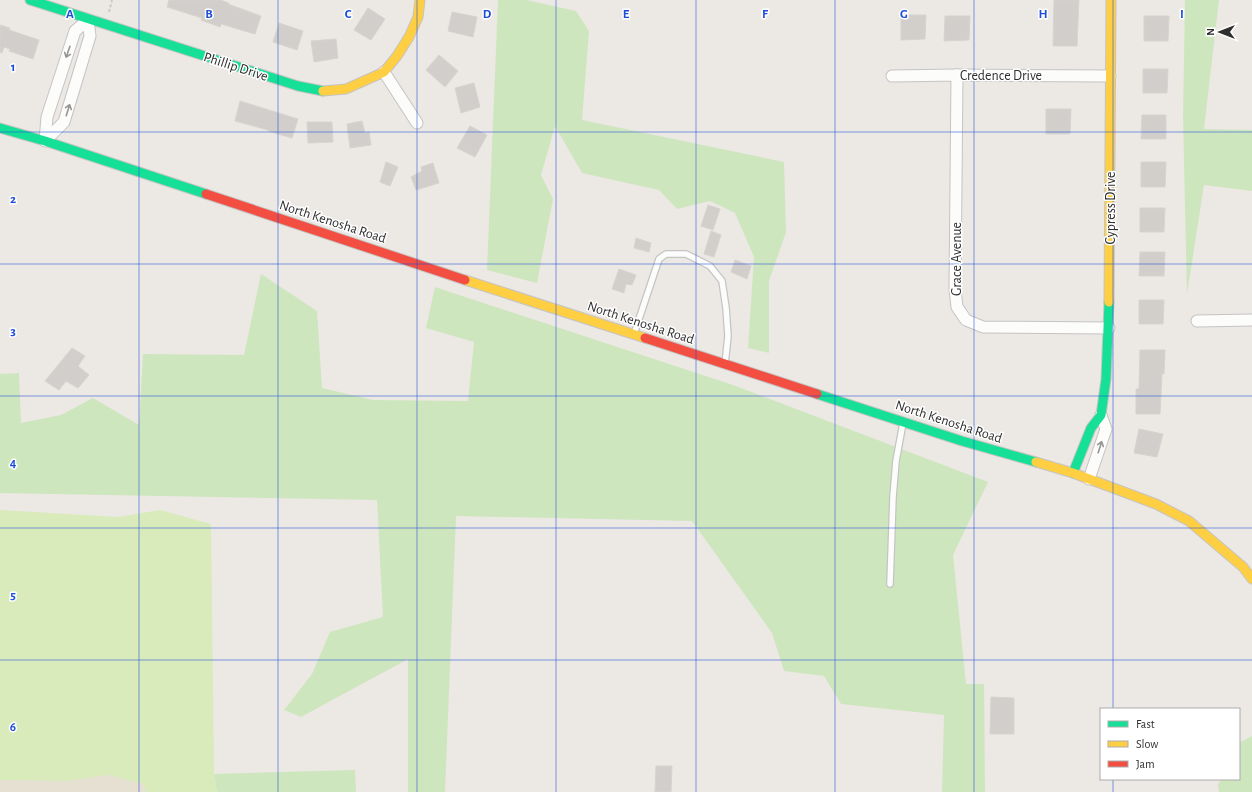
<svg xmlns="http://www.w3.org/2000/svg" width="1252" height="792" viewBox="0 0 1252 792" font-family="'Alegreya Sans',sans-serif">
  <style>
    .education { fill: #e6e0d3 }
    .green { fill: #cee6be }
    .pitch { fill: #d9eabb }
    .building { fill: #d1cecb; stroke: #d7d4d0 }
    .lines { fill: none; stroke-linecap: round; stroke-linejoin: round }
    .lane-casing { stroke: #c5c4c5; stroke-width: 8 }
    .street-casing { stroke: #c5c4c5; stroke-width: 13 }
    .fast-casing { stroke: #c5c4c5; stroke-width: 11 }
    .slow-casing { stroke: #c5c4c5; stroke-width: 11 }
    .jam-casing { stroke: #c5c4c5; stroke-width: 11 }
    .path { stroke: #c9c9c8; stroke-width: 2; stroke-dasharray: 3 2; stroke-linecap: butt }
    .lane { stroke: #fcfcfb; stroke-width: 5.5 }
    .street { stroke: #fcfcfb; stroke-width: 11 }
    .fast { stroke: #16e098; stroke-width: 9 }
    .slow { stroke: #ffcf43; stroke-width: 9 }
    .jam { stroke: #f24e42; stroke-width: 9 }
    .oneway { stroke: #959594 }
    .grid { fill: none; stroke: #1d4ed8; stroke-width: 1; stroke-opacity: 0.55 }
    .labels { text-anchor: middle; stroke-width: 3; stroke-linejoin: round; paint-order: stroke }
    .street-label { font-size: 14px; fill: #2e2e2e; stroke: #fff }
    .grid-label { font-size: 13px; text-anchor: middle; font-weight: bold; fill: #1d4ed8; stroke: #fff; stroke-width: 3; stroke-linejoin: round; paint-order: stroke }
  </style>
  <rect width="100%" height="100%" fill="#ece8e4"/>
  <path class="education" d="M109,775L143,784L146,792H0V780L66,781Z"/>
  <path class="green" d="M498,0H526L576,11L589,31L582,120L784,162L786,232L769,281V353L748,348L754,257L735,213L710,201L677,209L659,190L582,173L555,126L541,175L553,199L537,283L487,270Z
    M1185,0H1219L1204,129L1252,130V191L1204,185L1187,294L1183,116Z
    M261,274L317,311L322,388L373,400L468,401L474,342L426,328L435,287L733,385L988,482L953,555L966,684H984L985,792H942L944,715L841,704L824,676L784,671L772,633L692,521L456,516L445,792H408V659L301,717L284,710L312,674L330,632L383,617L377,500L0,493V374L19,373L21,423L61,415L93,398L139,425L143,354L244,355Z
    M1252,736V792H1219L1218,785L1221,779H1239V743Z
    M355,770L356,792H217L214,774Z"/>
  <path class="pitch" d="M0,510L119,517L160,510L211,524L214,774L217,792H146L143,784L109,775L66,781L0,780Z"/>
  <path class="building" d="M169,0H220L229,3L228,4L261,16L255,34L221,24L220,27L201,20L202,18L167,7Z
    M1054,0H1079L1077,46H1053Z
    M368,8L385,19L371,40L354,30Z
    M452,12L477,17L473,37L448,31Z
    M901,15H926L925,39L901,40Z
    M945,16H970L969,40L944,41Z
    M1144,16H1169L1168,41H1144Z
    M279,23L303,31L297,50L273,42Z
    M0,25L10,28L9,30L39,40L33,59L9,51L10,49L4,47L2,53L0,52Z
    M336,39L338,58L314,62L311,41Z
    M439,55L458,71L445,87L426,70Z
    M1143,69H1168L1167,93H1143Z
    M474,83L480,107L461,113L455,88Z
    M240,101L298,119L292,138L268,131V130L235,121Z
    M1046,109H1071L1070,134H1046Z
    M1142,115H1166V139H1141Z
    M362,121L365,133L369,132L371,145L350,148L347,124Z
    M307,122H332L333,142L308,143Z
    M470,126L487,135L475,157L457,148Z
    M386,162L398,167L390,186L380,182Z
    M1141,162H1166L1165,187H1141Z
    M433,163L439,183L416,190L411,177L422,171L421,167Z
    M708,205L720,209L713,230L701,226Z
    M1140,208H1165L1164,232H1140Z
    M711,231L721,235L714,257L704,254Z
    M636,238L651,243L649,252L634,248Z
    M1140,252H1165L1164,276H1139Z
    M735,260L751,266L747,279L731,272Z
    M619,269L636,275L632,285L626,284L624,293L612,289Z
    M1139,300H1164L1163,324H1139Z
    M72,348L85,356L78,366L89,375L78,388L66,381L59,390L45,381Z
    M1140,350H1165L1164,374H1162L1160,414H1136V389H1139Z
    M1139,429L1163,434L1157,457L1134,453Z
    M991,697L1014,698V734H990Z
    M656,766H672L671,792H655Z"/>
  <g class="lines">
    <defs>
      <path id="lane" d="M634,334L659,259L666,254H686L710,266L722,281L726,308L728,336L725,364
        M890,584L893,497L896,461L903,423"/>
      <path id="street" d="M384,72L417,123
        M957,75L955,289L957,307L966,320L983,327L1109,328
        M892,76L957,75L1110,76
        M45,141L64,122L90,36L88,20
        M45,141L47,117L75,31L88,20
        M1197,321L1252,320
        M1089,479L1106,429L1101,415"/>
      <path id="fast" d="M30,0L298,86L323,91
        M0,128L45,141L206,194
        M817,394L962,441L1036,462
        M1073,473L1091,428L1101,415L1106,379L1109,302"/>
      <path id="slow" d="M323,91L346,89L384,72L397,56L409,37L418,17L420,0
        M465,280L645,338
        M1109,302L1111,0
        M1036,462L1073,473L1156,504L1189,521L1243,567L1252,579"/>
      <path id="jam" d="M206,194L465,280
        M645,338L817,394"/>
    </defs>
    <use href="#lane" class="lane-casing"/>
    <use href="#street" class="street-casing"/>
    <use href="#fast" class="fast-casing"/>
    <use href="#slow" class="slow-casing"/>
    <use href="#jam" class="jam-casing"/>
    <path class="path" d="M109,12L112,0"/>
    <use href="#lane" class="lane"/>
    <use href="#street" class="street"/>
    <use href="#fast" class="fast"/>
    <use href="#slow" class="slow"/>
    <use href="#jam" class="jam"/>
  </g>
  <defs><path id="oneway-shaft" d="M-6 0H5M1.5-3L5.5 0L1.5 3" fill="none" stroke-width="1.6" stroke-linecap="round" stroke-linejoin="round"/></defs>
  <g class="oneway">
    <use href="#oneway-shaft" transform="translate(68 52) rotate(109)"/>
    <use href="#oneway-shaft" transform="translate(68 110) rotate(-73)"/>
    <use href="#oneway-shaft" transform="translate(1100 447) rotate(-72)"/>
  </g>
  <path class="grid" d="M139,0V792M278,0V792M417,0V792M556,0V792M696,0V792M835,0V792M974,0V792M1113,0V709M0,132H1252M0,264H1252M0,396H1252M0,528H1252M0,660H1252M1113,779V792"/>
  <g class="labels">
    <g class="street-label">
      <text transform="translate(236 66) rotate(18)" y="5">Phillip Drive</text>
      <text x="1001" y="80">Credence Drive</text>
      <text transform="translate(1110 208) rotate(-90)" y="5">Cypress Drive</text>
      <text transform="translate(333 221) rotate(18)" y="5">North Kenosha Road</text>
      <text transform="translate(956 259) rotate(-90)" y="5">Grace Avenue</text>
      <text transform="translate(641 322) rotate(18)" y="5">North Kenosha Road</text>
      <text transform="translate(949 421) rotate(18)" y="5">North Kenosha Road</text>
    </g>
  </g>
  <g class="grid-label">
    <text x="70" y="18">A</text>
    <text x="209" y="18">B</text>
    <text x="348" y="18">C</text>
    <text x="487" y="18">D</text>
    <text x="626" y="18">E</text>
    <text x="765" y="18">F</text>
    <text x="904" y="18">G</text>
    <text x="1043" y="18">H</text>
    <text x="1182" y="18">I</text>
    <text x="13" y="71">1</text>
    <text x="13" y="203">2</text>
    <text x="13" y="335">3</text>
    <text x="13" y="467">4</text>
    <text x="13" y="599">5</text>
    <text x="13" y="731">6</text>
  </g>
  <rect x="1100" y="708" width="140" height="72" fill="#ffffff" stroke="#ababab"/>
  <rect x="1108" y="721" width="20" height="6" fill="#16e098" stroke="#ababab"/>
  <text x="1136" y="728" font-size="12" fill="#2e2e2e">Fast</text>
  <rect x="1108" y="741" width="20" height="6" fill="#ffcf43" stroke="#ababab"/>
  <text x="1136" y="748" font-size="12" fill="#2e2e2e">Slow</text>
  <rect x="1108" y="761" width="20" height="6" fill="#f24e42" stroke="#ababab"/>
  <text x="1136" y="768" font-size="12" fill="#2e2e2e">Jam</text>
  <g transform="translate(1220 32) rotate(270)" stroke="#ffffff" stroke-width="3" paint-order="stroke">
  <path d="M0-3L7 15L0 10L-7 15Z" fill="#2e2e2e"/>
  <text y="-6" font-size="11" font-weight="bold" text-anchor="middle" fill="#2e2e2e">N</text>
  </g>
</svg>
